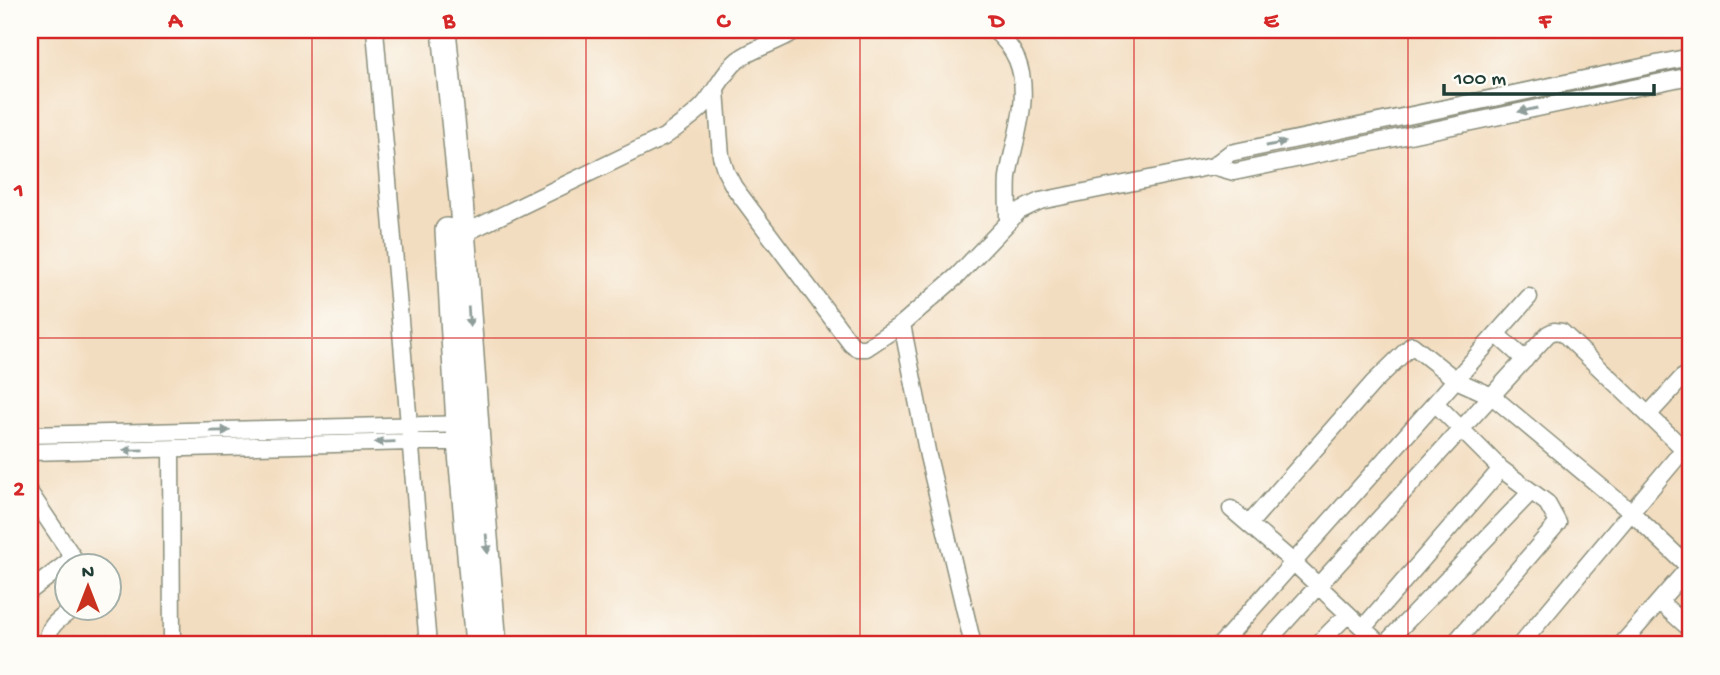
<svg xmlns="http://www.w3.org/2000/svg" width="1720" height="675" viewBox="0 0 1720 675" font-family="'Gochi Hand',sans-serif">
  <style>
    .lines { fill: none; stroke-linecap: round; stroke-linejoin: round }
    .minor-casing { stroke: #898d7a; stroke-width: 19 }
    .secondary-casing { stroke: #898d7a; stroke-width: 26 }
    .minor { stroke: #fff; stroke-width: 16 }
    .secondary { stroke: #fff; stroke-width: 23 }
    .oneway { fill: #8f9e9a }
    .grid { fill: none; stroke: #d62828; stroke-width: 2; stroke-opacity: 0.55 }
    .neatline { fill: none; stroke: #d62828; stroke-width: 2.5 }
    .grid-label { font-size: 23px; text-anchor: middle; font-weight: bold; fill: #d62828 }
  </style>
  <rect width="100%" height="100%" fill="#fdfcf7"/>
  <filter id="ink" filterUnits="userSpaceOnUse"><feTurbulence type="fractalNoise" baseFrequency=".0143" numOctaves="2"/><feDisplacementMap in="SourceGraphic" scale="14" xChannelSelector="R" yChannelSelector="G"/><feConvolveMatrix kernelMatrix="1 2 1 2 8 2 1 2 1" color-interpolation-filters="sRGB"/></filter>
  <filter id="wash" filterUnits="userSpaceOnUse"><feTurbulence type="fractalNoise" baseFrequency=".00686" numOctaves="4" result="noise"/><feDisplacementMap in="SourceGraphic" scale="28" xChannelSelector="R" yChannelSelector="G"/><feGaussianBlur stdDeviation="1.57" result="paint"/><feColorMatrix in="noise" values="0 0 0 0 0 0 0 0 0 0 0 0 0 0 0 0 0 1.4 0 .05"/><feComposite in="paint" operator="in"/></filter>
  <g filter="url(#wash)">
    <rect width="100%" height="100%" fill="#f3ddc0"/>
  </g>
  <g filter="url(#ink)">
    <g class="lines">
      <defs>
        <path id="minor" d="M375,30L428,645
          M894,30H916
          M994,30C1003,38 1012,48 1017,60C1032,97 1014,139 1008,177C1007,191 1008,206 1008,221
          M716,90L721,156L726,172L734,187L851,344L857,348H866L902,324L957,276L1019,211L1040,201L1213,166L1230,153L1690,57
          M1213,166L1234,172L1690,76
          M463,234L664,137C677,127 691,118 702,107C716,92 723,72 738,60C756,46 779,43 796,30
          M902,324L928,456L973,645
          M1496,334L1525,360
          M1435,403L1501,469L1547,503L1558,523L1453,645
          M1648,415L1682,378L1687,375L1690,377
          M30,435L468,424
          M171,449L172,645
          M30,452L412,442H469
          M30,493L79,566
          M1231,509L1293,562L1381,645
          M1249,524L1373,383L1412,345L1456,380L1492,396L1631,512L1689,567
          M30,591L73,558
          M1660,602L1690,629
          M1363,628L1501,469
          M53,645L48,640C48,624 62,618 74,608
          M1220,645L1529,297
          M1264,645L1548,334L1554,331L1562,332L1690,455
          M1317,645L1348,614
          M1384,645L1527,496
          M1520,645L1684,449
          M1621,645L1690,566"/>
        <path id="secondary" d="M444,30L461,200L478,441L495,645
          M447,230L459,442L477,645"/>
      </defs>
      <use href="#minor" class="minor-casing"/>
      <use href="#secondary" class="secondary-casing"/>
      <use href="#minor" class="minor"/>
      <use href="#secondary" class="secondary"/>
    </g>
    <defs><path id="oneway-solid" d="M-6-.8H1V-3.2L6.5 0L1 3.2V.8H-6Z" transform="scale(1.75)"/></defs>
    <g class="oneway">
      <use href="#oneway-solid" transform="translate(1528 110) rotate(168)"/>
      <use href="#oneway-solid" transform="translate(1276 144) rotate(-12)"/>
      <use href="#oneway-solid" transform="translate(469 317) rotate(86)"/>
      <use href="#oneway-solid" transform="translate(220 431) rotate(-1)"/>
      <use href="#oneway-solid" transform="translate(385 442) rotate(178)"/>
      <use href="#oneway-solid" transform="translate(133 450) rotate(179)"/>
      <use href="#oneway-solid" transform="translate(487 544) rotate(85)"/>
    </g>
  </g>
  <path class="grid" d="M312,30V645M586,30V645M860,30V645M1134,30V645M1408,30V645M30,338H1690"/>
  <rect width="1720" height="675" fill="none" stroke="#fdfcf7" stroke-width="77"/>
  <g transform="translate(88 587)"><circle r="33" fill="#fdfcf7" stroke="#a4b0a9" stroke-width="2"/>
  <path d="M0-5L12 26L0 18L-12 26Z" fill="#c8321e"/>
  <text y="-10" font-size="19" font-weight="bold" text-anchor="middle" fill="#1f3d34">N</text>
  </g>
  <path d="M1444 84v10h210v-10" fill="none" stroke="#1f3d34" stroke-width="3.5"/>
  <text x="1454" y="84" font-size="21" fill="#1f3d34" stroke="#fdfcf7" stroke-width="5" paint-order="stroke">100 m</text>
  <rect x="38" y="38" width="1644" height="598" class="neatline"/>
  <g class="grid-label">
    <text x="175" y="27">A</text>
    <text x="449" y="27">B</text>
    <text x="723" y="27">C</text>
    <text x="997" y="27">D</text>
    <text x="1271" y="27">E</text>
    <text x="1545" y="27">F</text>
    <text x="19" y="196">1</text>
    <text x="19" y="495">2</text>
  </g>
</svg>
